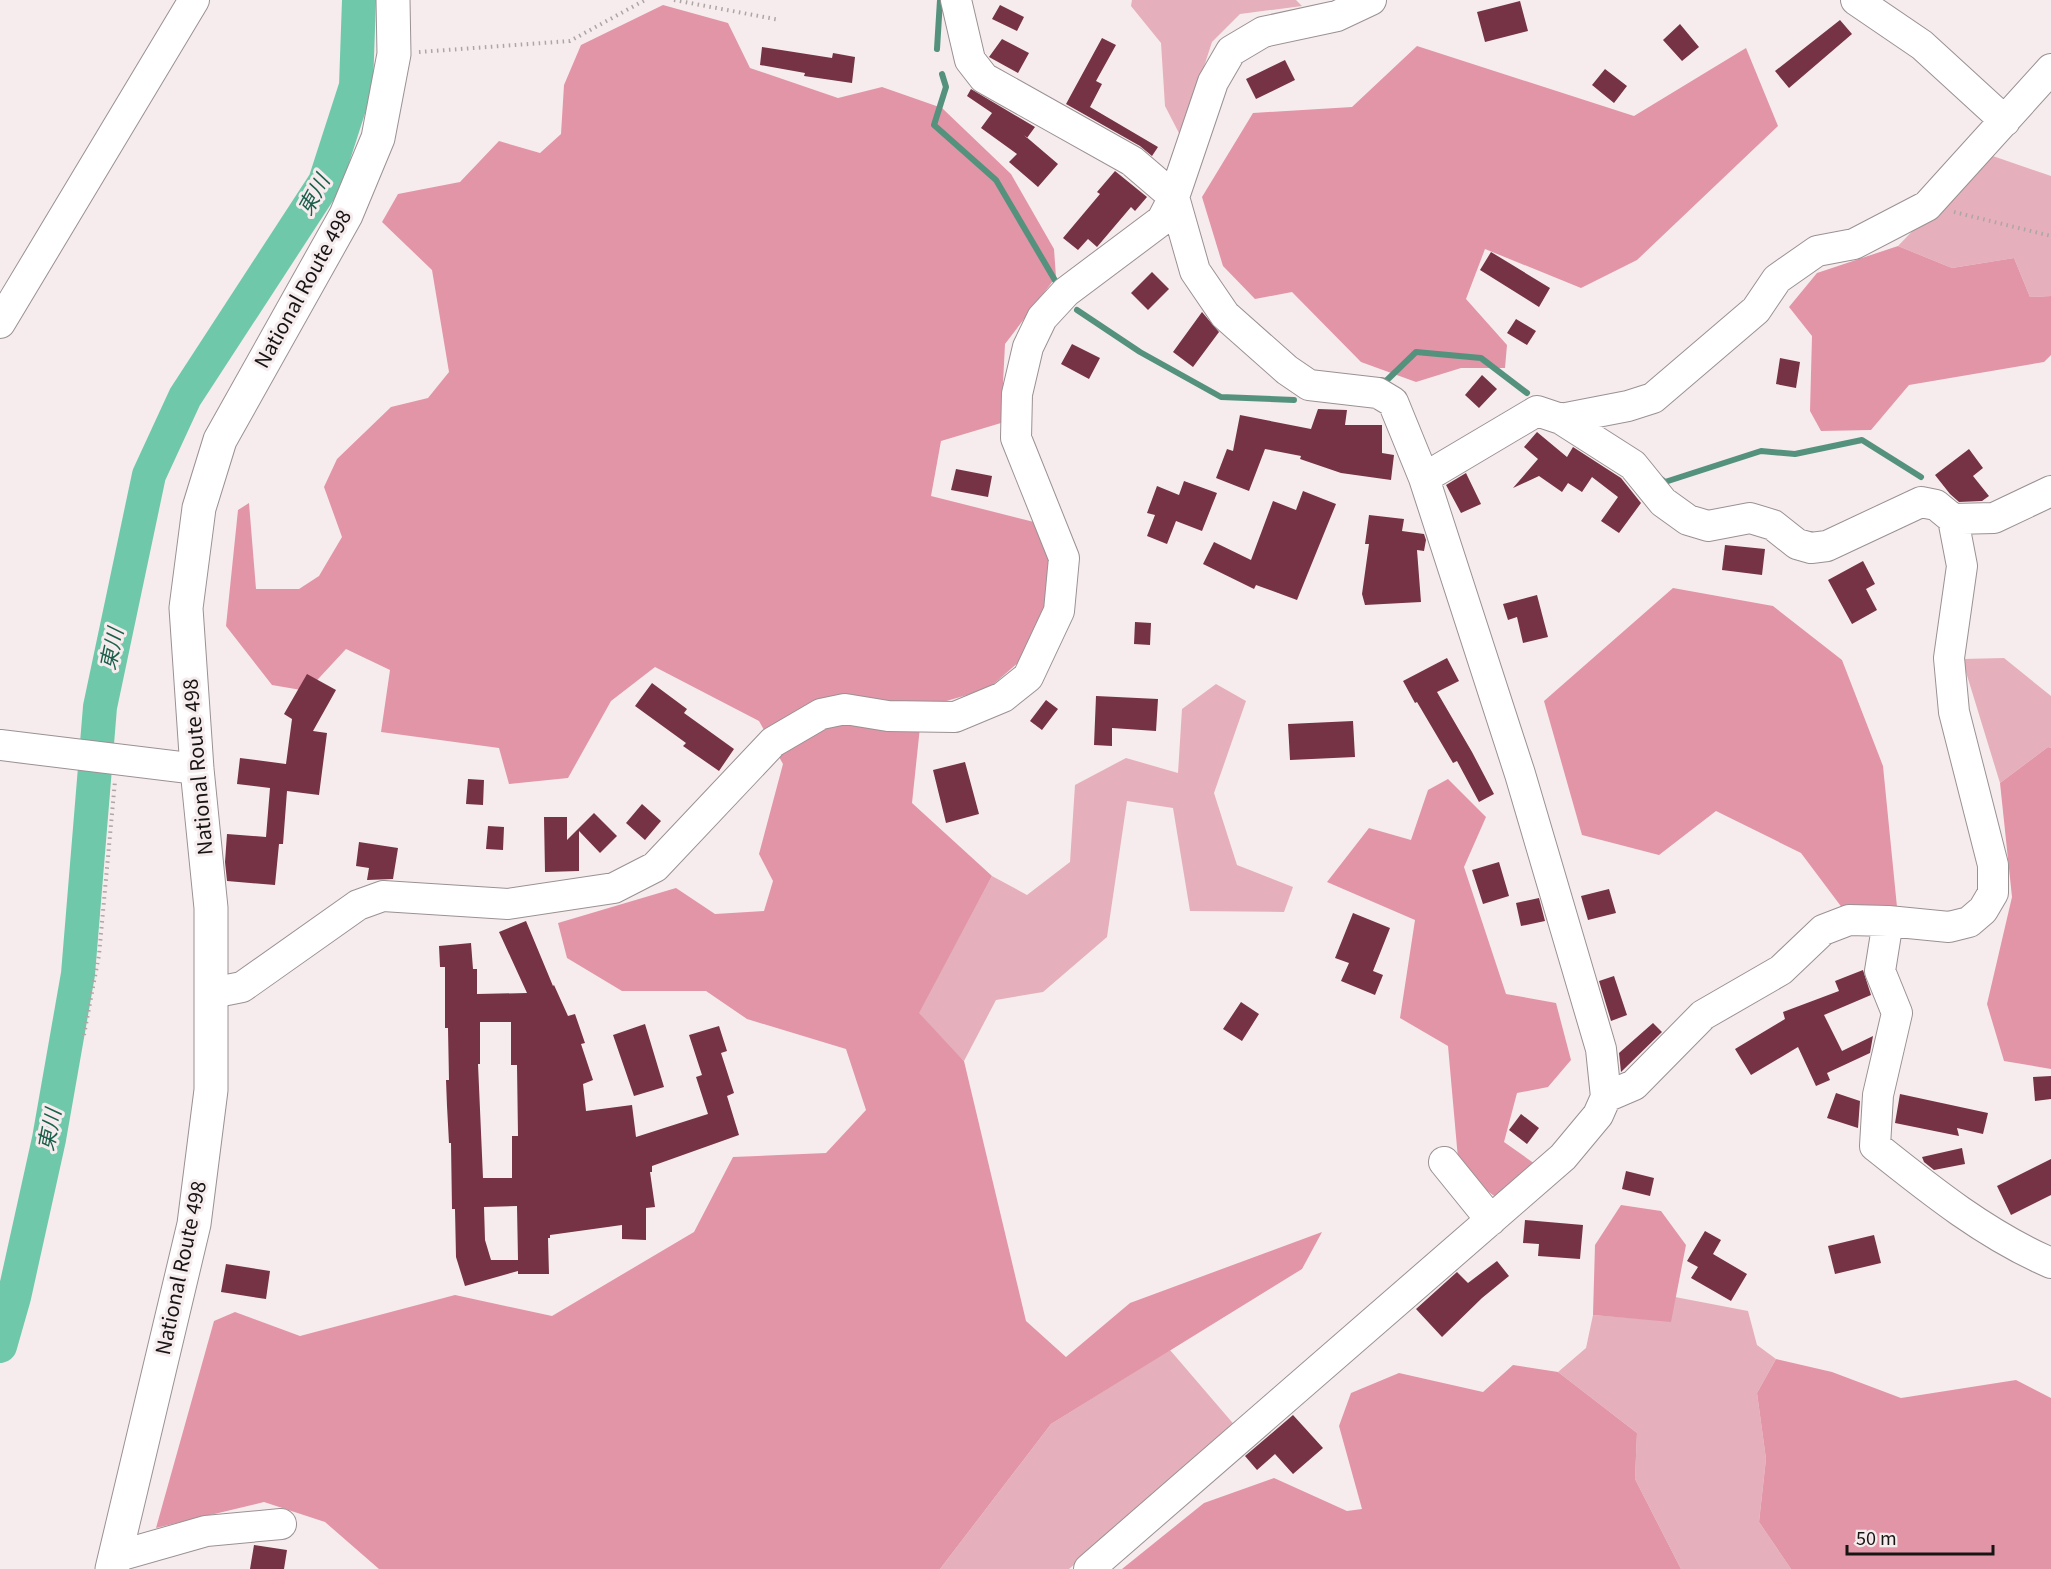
<svg xmlns="http://www.w3.org/2000/svg" width="2051" height="1569" viewBox="0 0 2051 1569" font-family="Georgia,'Noto Sans JP',serif">
  <style>
    .green { fill: #e5b0bb }
    .forest { fill: #e295a7 }
    .lines { fill: none; stroke-linecap: round; stroke-linejoin: round }
    .stream { stroke: #55927e; stroke-width: 6 }
    .river { stroke: #70c8ab; stroke-width: 34 }
    .building { fill: #753345; fill-rule: evenodd }
    .minor-casing { stroke: #9a9193; stroke-width: 32 }
    .highway-casing { stroke: #9a9193; stroke-width: 35 }
    .path { stroke: #ada5a6; stroke-width: 4; stroke-dasharray: 1.5 4.5; stroke-linecap: butt }
    .minor { stroke: #fff; stroke-width: 30 }
    .highway { stroke: #fff; stroke-width: 33 }
    .labels { text-anchor: middle; stroke-width: 6; stroke-linejoin: round; paint-order: stroke }
    .street-label { font-size: 20px; fill: #171414; stroke: #f6eced }
    .water-label { font-size: 21px; font-style: italic; fill: #1a5f4c; stroke: #f6eced }
  </style>
  <rect width="100%" height="100%" fill="#f6eced"/>
  <path class="green" d="M1132,0H1296L1302,6L1240,14L1212,42L1181,137L1165,106L1161,43L1131,6Z
    M1987,154L2051,176V296L2030,297L2014,258L1952,268L1898,246Z
    M2004,658L2051,696V748L2048,747L2000,783L1962,659Z
    M1216,684L1246,701L1214,793L1237,865L1293,887L1284,912L1190,911L1173,808L1127,801L1107,937L1043,992L996,1000L964,1061L918,1013L992,876L1027,895L1070,862L1075,785L1126,758L1178,773L1182,709Z
    M1675,1297L1748,1311L1757,1345L1776,1359L1757,1393L1766,1459L1759,1522L1791,1569H1681L1635,1479L1637,1433L1558,1372L1586,1348L1593,1315L1670,1321Z
    M1170,1350L1237,1428L1069,1569H940L1051,1424Z"/>
  <path class="forest" d="M663,5L728,23L750,68L838,98L882,87L942,108L1011,174L1054,249L1056,277L1005,344L1001,423L941,441L931,496L1046,525L1051,592L1021,660L988,689L922,708L912,803L992,876L919,1013L964,1061L1026,1321L1066,1357L1130,1303L1322,1232L1302,1269L1051,1424L940,1569H379L325,1522L264,1502L156,1528L214,1321L235,1312L300,1336L455,1295L552,1316L694,1232L733,1157L826,1153L866,1110L846,1049L747,1019L706,991H622L567,958L558,923L676,888L715,914L764,911L773,881L759,854L783,764L759,721L655,667L611,701L568,778L509,784L499,748L381,732L390,670L346,649L307,691L272,685L226,626L238,510L249,503L256,589H299L319,576L342,537L324,487L337,459L391,407L428,398L449,372L432,270L382,222L398,194L460,182L499,141L540,153L561,134L564,85L581,45Z
    M1417,46L1634,116L1746,48L1778,126L1637,260L1581,288L1485,249L1466,299L1507,345L1505,368H1461L1416,382L1361,362L1292,292L1255,299L1223,266L1202,197L1253,113L1352,107Z
    M1898,246L1952,268L2014,258L2030,297L2051,296V355L2044,362L1909,385L1871,430L1821,431L1810,411L1812,336L1789,307L1817,273Z
    M1673,588L1773,606L1842,660L1883,766L1897,907L1846,913L1801,853L1716,811L1659,855L1582,835L1544,701Z
    M2048,747L2051,748V1069L2004,1061L1987,1004L2012,897L2000,783Z
    M1448,779L1486,817L1464,867L1506,994L1556,1003L1571,1060L1548,1087L1517,1093L1504,1142L1535,1164L1501,1201L1459,1170L1448,1046L1400,1018L1415,920L1327,882L1369,828L1411,840L1428,790Z
    M1621,1205L1661,1211L1686,1245L1671,1322L1593,1315L1595,1245Z
    M1776,1359L1832,1372L1901,1398L2016,1380L2051,1398V1569H1791L1759,1522L1766,1459L1757,1393Z
    M1513,1365L1558,1372L1637,1433L1635,1479L1681,1569H1122L1204,1503L1274,1478L1347,1511L1362,1509L1339,1426L1351,1393L1399,1373L1483,1392Z"/>
  <g class="lines">
    <path class="stream" d="M937,49L940,0
      M942,74L946,87L934,125L996,180L1056,282
      M1077,310L1140,352L1221,397L1294,400
      M1380,380L1386,381L1416,352L1481,358L1527,393
      M1661,479L1665,482L1761,451L1795,454L1862,440L1921,477"/>
    <path class="river" d="M0,1346L14,1297L49,1139L78,974L100,707L149,475L185,397L325,182L356,86L359,0"/>
  </g>
  <path class="building" d="M1520,1L1528,31L1485,42L1477,12Z
    M1000,5L1024,17L1017,31L992,19Z
    M1840,20L1852,34L1789,88L1775,71Z
    M1680,24L1699,47L1682,61L1663,40Z
    M1102,38L1116,45L1096,81L1102,84L1090,107L1158,147L1152,156L1140,146L1066,104Z
    M1002,39L1029,53L1018,73L989,57Z
    M762,47L832,58L833,53L855,57L852,83L804,76L805,73L760,65Z
    M1285,60L1295,80L1256,99L1246,79Z
    M1605,69L1627,86L1614,103L1592,85Z
    M971,89L1035,127L1027,138L1024,135L1058,164L1038,187L1009,162L1017,154L981,128L992,113L967,96Z
    M1115,171L1147,197L1135,211L1131,207L1097,247L1088,239L1078,250L1063,238L1100,194L1097,192Z
    M1491,252L1550,288L1539,307L1480,270Z
    M1152,272L1169,289L1148,310L1131,293Z
    M1202,312L1219,332L1193,367L1173,352Z
    M1516,319L1536,331L1527,345L1507,333Z
    M1072,344L1100,358L1089,379L1061,364Z
    M1780,358L1800,362L1796,388L1776,384Z
    M1482,375L1497,389L1479,408L1465,395Z
    M1318,409L1347,410L1345,425H1382V453L1394,455L1391,480L1341,473L1300,459L1301,456L1265,449L1249,491L1216,478L1227,449L1233,451L1240,415L1311,429Z
    M1537,432L1567,457L1573,447L1621,478L1641,503L1619,533L1601,521L1618,497L1592,477L1582,492L1568,483L1562,492L1539,476L1513,488L1538,459L1524,447Z
    M1969,449L1983,468L1973,476L1989,496L1982,501L1959,502L1950,494L1935,475Z
    M956,469L992,476L988,497L951,490Z
    M1466,473L1481,504L1461,513L1446,485Z
    M1184,481L1217,493L1202,531L1176,521L1167,544L1147,536L1155,515L1147,513L1157,486L1179,495Z
    M1303,491L1336,504L1297,600L1256,585L1254,589L1203,564L1214,542L1251,560L1273,501L1296,510Z
    M1369,515L1404,519L1402,531L1424,534L1426,540L1424,551L1417,550L1421,602L1365,605L1362,594L1369,544H1365Z
    M1725,545L1765,549L1762,575L1722,570Z
    M1863,561L1875,584L1866,589L1877,610L1852,624L1828,580Z
    M1537,595L1548,637L1523,643L1517,617L1508,620L1503,604Z
    M1135,622L1151,623L1150,645L1134,644Z
    M1447,658L1459,681L1437,692L1472,752L1494,794L1479,802L1457,761L1453,763L1417,702L1415,703L1403,681Z
    M307,674L336,690L313,731L327,733L319,795L287,791L283,844H279L275,885L227,881L225,862L227,834L266,837L270,788L237,784L240,758L286,764L292,719L284,714Z
    M652,683L687,709L684,713L734,749L719,771L683,746L686,743L635,706Z
    M1096,696L1158,699L1156,731L1112,728V746L1094,745Z
    M1046,700L1058,709L1042,730L1030,721Z
    M1353,721L1355,757L1290,760L1288,724Z
    M965,762L979,814L946,823L933,770Z
    M468,779L484,780L483,805L466,804Z
    M642,804L661,821L645,840L626,823Z
    M594,813L617,836L600,853L579,831V871L545,872L544,817H567V840Z
    M488,826L504,827L503,850L486,849Z
    M359,842L398,848L393,879L367,880L369,868L356,866Z
    M1499,862L1509,896L1483,904L1472,870Z
    M1609,889L1616,913L1588,920L1581,896Z
    M1539,898L1545,921L1521,926L1516,903Z
    M1353,913L1390,928L1373,971L1383,975L1375,995L1341,981L1349,963L1335,958Z
    M526,921L553,986L554,985L568,1016L575,1014L585,1043L581,1044L593,1080L583,1084L586,1111L632,1105L636,1137L708,1114L696,1077L702,1075L689,1035L719,1026L727,1051L721,1053L734,1093L727,1096L739,1135L652,1166V1172H650L655,1207L646,1208V1240L622,1239V1225L550,1235V1238H548L549,1274H518V1271L465,1286L456,1257L455,1209H452L451,1143H449L447,1106L446,1080H449L448,1028H445V967H440L439,946L471,943L473,969H477V994L527,993L499,932ZM480,1022H511V1065H517L518,1136H512V1178H483L478,1064H480ZM517,1206L518,1260H491L485,1240L484,1207Z
    M1863,970L1871,995L1824,1015L1842,1051L1873,1036L1870,1053L1827,1073L1830,1080L1816,1086L1798,1047L1751,1075L1735,1049L1785,1019L1783,1012L1839,991L1835,981Z
    M1614,976L1627,1015L1611,1021L1599,981Z
    M1241,1002L1259,1014L1242,1041L1223,1029Z
    M1653,1023L1662,1032L1621,1072L1619,1053Z
    M645,1024L664,1087L634,1096L613,1035Z
    M2051,1076V1099L2035,1101L2033,1077Z
    M1836,1093L1860,1101L1858,1128L1827,1118Z
    M1900,1094L1988,1113L1983,1134L1957,1128L1959,1136L1895,1123Z
    M1521,1114L1539,1128L1527,1144L1509,1130Z
    M1962,1148L1965,1164L1934,1170L1924,1162L1922,1157Z
    M2051,1159V1195L2011,1215L1997,1186Z
    M1626,1171L1654,1178L1650,1196L1622,1189Z
    M1525,1220L1583,1225L1580,1259L1538,1256L1539,1244L1523,1243Z
    M1705,1231L1721,1240L1713,1254L1747,1274L1731,1301L1691,1278L1698,1267L1687,1261Z
    M1874,1235L1881,1263L1835,1274L1828,1246Z
    M1497,1261L1509,1276L1482,1298L1442,1337L1416,1309L1457,1272L1468,1283Z
    M226,1264L270,1271L266,1299L221,1292Z
    M1293,1415L1323,1448L1293,1474L1275,1454L1257,1470L1245,1456Z
    M254,1545L287,1550L284,1569H250Z"/>
  <g class="lines">
    <defs>
      <path id="minor" d="M956,0L970,60L984,78L1132,161L1174,197L1195,271L1225,315L1287,370L1309,385L1378,393L1393,402L1424,478L1520,774L1601,1049L1606,1097L1598,1115L1563,1157L1089,1569
        M1856,0L1922,45L2005,121
        M0,323L194,0
        M1561,419L1628,406L1653,398L1756,310L1777,279L1817,251L1854,244L1927,206L2051,69
        M1424,478L1537,411L1561,419L1633,465L1663,502L1688,520L1708,526L1750,518L1773,525L1797,544L1811,548L1827,546L1921,502L1936,505L1953,519L1962,566L1949,658L1954,712L1993,865V893L1983,910L1969,922L1949,927L1888,921L1849,920L1823,930L1781,970L1703,1015L1634,1085L1606,1097
        M1953,519L1994,518L2051,491
        M0,745L197,769
        M1888,921L1880,971L1897,1013L1878,1095L1875,1146C1930,1190 1986,1235 2051,1263
        M212,993L242,987L358,905L383,896L508,904L614,888L655,867L773,742L821,714L845,709L888,716L955,717L1003,697L1028,677L1059,611L1064,558L1016,438L1017,394L1028,347L1042,318L1066,292L1162,220L1174,197L1213,82L1231,51L1263,32L1337,16L1371,0
        M1444,1162L1491,1220
        M115,1557L206,1531L281,1524"/>
      <path id="highway" d="M112,1569L194,1224L211,1090V908L197,769L186,608L199,508L220,440L346,215L378,138L394,54L393,0"/>
    </defs>
    <use href="#minor" class="minor-casing"/>
    <use href="#highway" class="highway-casing"/>
    <path class="path" d="M674,0L780,20
      M419,52L570,41L645,0
      M1954,212L2051,236
      M84,1035L99,955L115,781"/>
    <use href="#minor" class="minor"/>
    <use href="#highway" class="highway"/>
  </g>
  <g class="labels">
    <g class="street-label">
      <text transform="translate(303 289) rotate(-61)" y="7">National Route 498</text>
      <text transform="translate(198 767) rotate(-95)" y="7">National Route 498</text>
      <text transform="translate(181 1268) rotate(-78)" y="7">National Route 498</text>
    </g>
    <g class="water-label">
      <text transform="translate(314 195) rotate(-61)" y="7">東川</text>
      <text transform="translate(112 649) rotate(-78)" y="7">東川</text>
      <text transform="translate(50 1130) rotate(-79)" y="7">東川</text>
    </g>
  </g>
  <path d="M1847 1545v9h146v-9" fill="none" stroke="#171414" stroke-width="3"/>
  <text x="1856" y="1545" font-size="18" fill="#171414" stroke="#f6eced" stroke-width="4.5" paint-order="stroke">50 m</text>
</svg>
